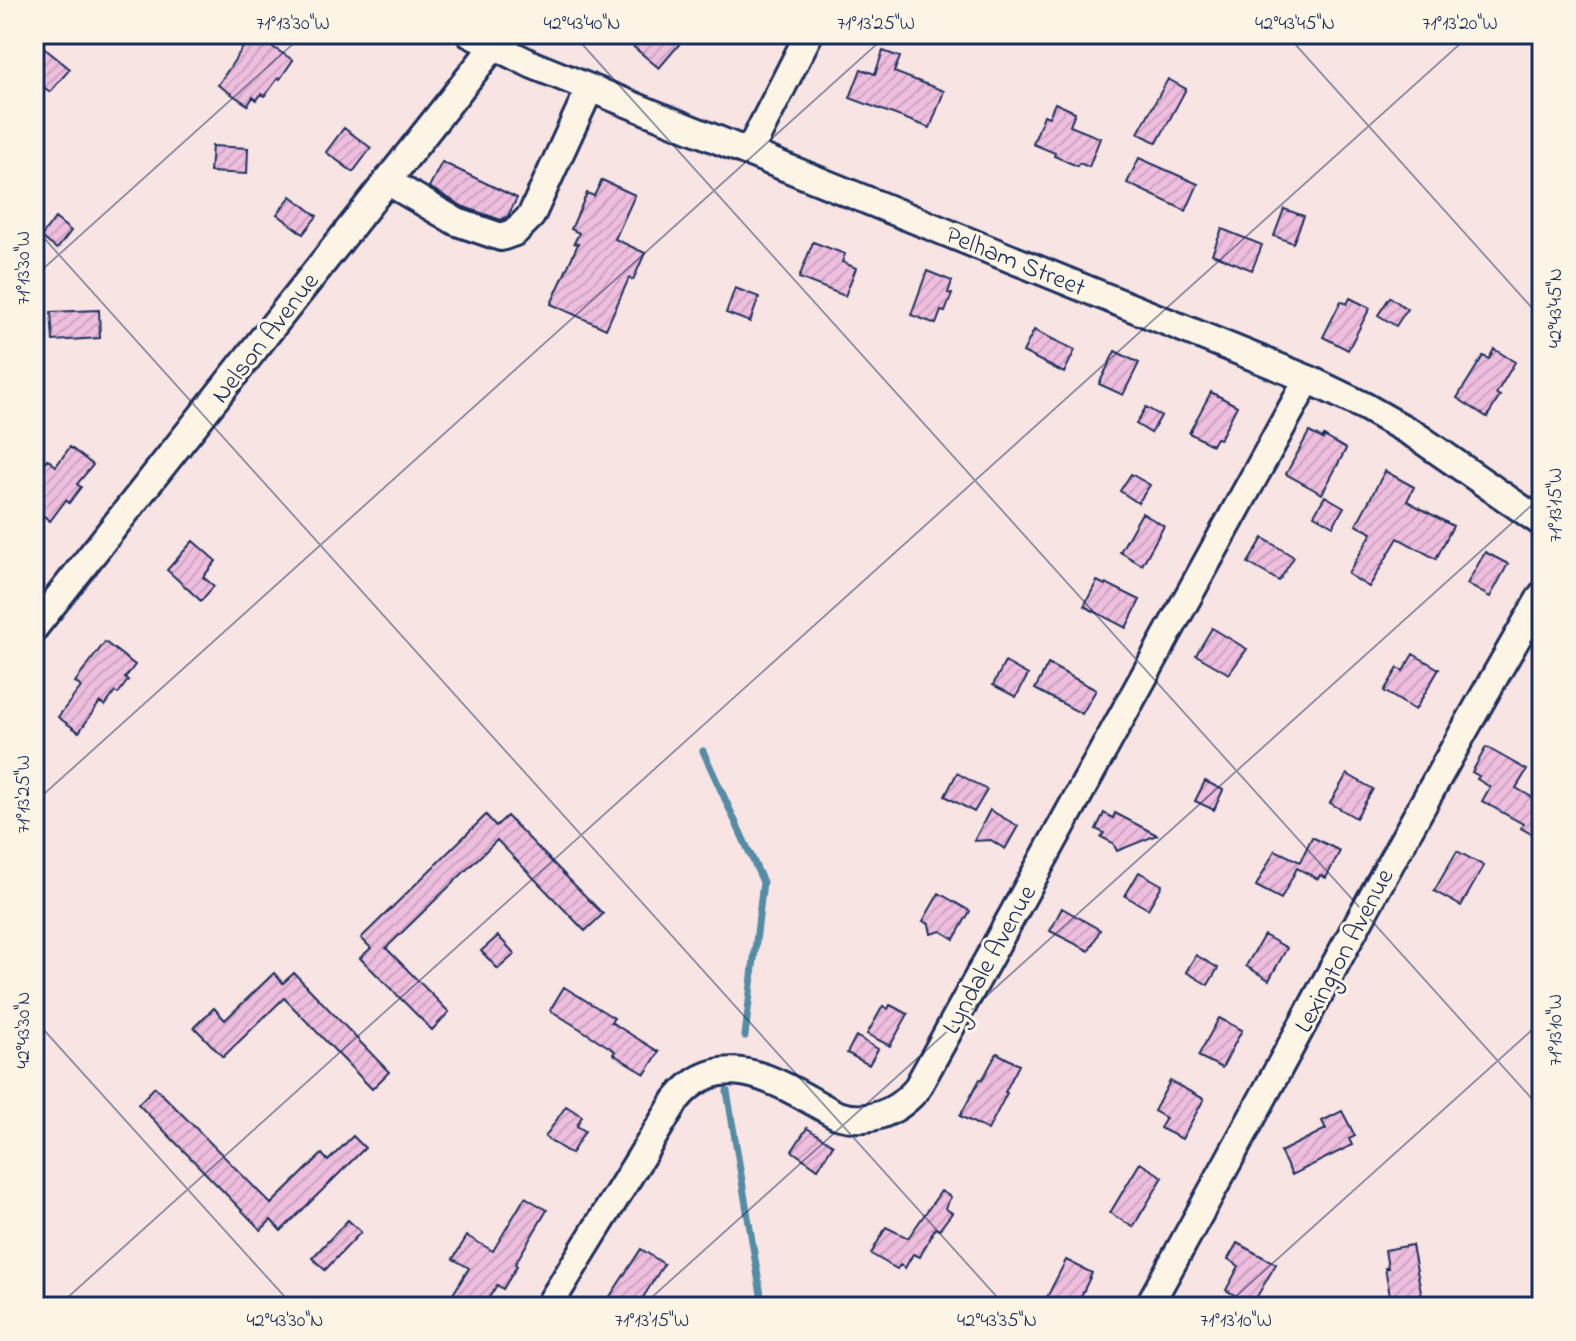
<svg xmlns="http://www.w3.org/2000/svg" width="1576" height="1341" viewBox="0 0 1576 1341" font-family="'Indie Flower',sans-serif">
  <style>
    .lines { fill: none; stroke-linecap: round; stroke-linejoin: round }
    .stream { stroke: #548ca5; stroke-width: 7 }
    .building { fill: url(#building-hatch); stroke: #1b2f5e; stroke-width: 2 }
    .minor-casing { stroke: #1b2f5e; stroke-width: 32 }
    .minor { stroke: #fcf5e5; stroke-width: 26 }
    .ticks { fill: none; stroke: #1b2f5e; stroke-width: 2; stroke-opacity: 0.45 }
    .labels { text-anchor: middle; stroke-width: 6; stroke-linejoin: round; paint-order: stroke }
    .street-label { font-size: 26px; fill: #1b2f5e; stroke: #fcf5e5 }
    .neatline { fill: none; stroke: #1b2f5e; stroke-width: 3 }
    .ticks-label { font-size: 20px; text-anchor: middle; fill: #1b2f5e }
  </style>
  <defs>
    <pattern id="building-hatch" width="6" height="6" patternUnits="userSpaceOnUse" patternTransform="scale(2)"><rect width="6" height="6" fill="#efbede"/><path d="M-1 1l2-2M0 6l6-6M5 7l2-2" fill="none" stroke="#cca4c1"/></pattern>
  </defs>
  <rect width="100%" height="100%" fill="#f8e4e3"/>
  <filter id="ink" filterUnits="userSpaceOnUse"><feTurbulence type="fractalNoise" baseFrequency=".0125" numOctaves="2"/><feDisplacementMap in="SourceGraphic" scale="16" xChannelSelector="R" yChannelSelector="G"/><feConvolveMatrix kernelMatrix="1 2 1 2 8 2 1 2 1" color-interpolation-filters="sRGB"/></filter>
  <g filter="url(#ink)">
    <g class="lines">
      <path class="stream" d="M703,751L763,882L745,1036
        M727,1091L763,1307"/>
    </g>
    <path class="building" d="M252,34L293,60L280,79L278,78L265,96L261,94L257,100L253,97L248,105L218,85Z
      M618,34H688L659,68Z
      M34,40L70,69L50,92L34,79Z
      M883,51L900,57L894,72L944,91L930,128L850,98L861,69L875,74Z
      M1168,79L1186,89L1157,143L1138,133Z
      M1055,103L1075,112L1070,126L1100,138L1089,167L1079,163L1077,166L1054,156L1055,153L1033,144L1044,115L1049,117Z
      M344,128L371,148L353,172L326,152Z
      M212,146L248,148L247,174L210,172Z
      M1139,158L1198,184L1186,211L1127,183Z
      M442,162L517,198L508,216L501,220L464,207L429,187Z
      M602,180L635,195L615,239L645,253L633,280L629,278L606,329L551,304L578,244L574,243L579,233L571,229L587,193L594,196Z
      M291,196L317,216L303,234L277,214Z
      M1284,209L1304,216L1293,243L1274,236Z
      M55,218L71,231L57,249L41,237Z
      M1222,229L1262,245L1252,270L1212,254Z
      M813,242L845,254L842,262L856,268L845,296L799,278Z
      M927,271L952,281L948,293L952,294L945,312L941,311L936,324L911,315Z
      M735,288L759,297L750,322L726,313Z
      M1390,297L1407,309L1396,326L1378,315Z
      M1350,298L1370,308L1348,350L1323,337L1341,301L1347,304Z
      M99,310L100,338L53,341L51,312Z
      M1034,330L1075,350L1064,373L1023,352Z
      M1494,349L1515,362L1496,394L1500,396L1487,417L1457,398L1483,356L1489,359Z
      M1115,351L1139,363L1123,395L1099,384Z
      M1211,392L1237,406L1220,439L1216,438L1212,445L1189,433Z
      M1146,407L1161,416L1151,433L1136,424Z
      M1309,432L1323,439L1324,436L1346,449L1322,494L1286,474Z
      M70,447L93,465L77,484L81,487L69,503L66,500L50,521L34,508V494L44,481L35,475L47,459L56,466Z
      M1385,471L1414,487L1407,501L1453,526L1436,559L1398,538L1369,587L1348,574L1372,533L1356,525Z
      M1131,474L1150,485L1138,503L1120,491Z
      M1325,496L1344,507L1333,526L1314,515Z
      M1142,513L1164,526L1142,565L1120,552Z
      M1263,538L1294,557L1279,581L1248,563Z
      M193,541L216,561L203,577L214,586L201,601L167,570Z
      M1485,552L1508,564L1490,597L1467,584Z
      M1097,581L1105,585L1106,583L1140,600L1126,628L1084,606Z
      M1212,628L1247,649L1229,674L1196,655Z
      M105,642L135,665L125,678L128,680L118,694L115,692L105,706L100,702L79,732L58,717L81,687L75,682Z
      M1413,654L1439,669L1415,710L1384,691L1398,668L1403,671Z
      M1005,662L1028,675L1016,697L993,685Z
      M1048,664L1096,690L1082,714L1035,689Z
      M1486,747L1527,770L1516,788L1537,800L1542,791V840L1521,828L1523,824L1482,801L1490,787L1477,779L1479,776L1472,772Z
      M957,773L987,790L974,812L945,796Z
      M1347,774L1373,789L1356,818L1330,803Z
      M1205,781L1223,790L1214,810L1195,801Z
      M990,810L1018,826L1005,849L991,840L974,841Z
      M1104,813L1113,818L1115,813L1157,835L1117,851L1113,843L1101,837L1104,833L1096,829Z
      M486,815L496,826L507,816L603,914L585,931L497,840L386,948L449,1012L432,1030L360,958L371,948L361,938Z
      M1312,837L1340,851L1326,878L1320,875L1318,879L1297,868L1281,899L1256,886L1275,850L1300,862Z
      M1457,851L1484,866L1461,906L1434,891Z
      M1139,872L1162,885L1148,909L1125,896Z
      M939,893L970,911L954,939L941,931L931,934L929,924L923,921Z
      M1062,908L1100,930L1089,951L1050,931Z
      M1264,935L1287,948L1269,980L1246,966Z
      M498,936L515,954L498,969L481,951Z
      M1196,955L1218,968L1208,985L1186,972Z
      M274,973L283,983L294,973L389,1072L372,1089L284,998L223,1057L194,1027L214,1008L225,1020Z
      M564,987L614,1018L611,1022L659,1052L645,1074L613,1054L615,1051L550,1010Z
      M890,1005L908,1014L890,1046L867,1034L883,1006L888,1009Z
      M1219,1018L1242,1030L1222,1068L1198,1056Z
      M856,1036L878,1049L869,1065L847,1053Z
      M997,1053L1019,1065L1005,1092L1007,1093L988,1130L960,1116L980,1079L982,1080Z
      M1170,1081L1204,1099L1182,1139L1160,1128L1166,1118L1154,1111Z
      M155,1087L271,1204L322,1154L328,1161L353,1136L365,1148L281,1231L271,1220L261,1230L138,1104Z
      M566,1106L582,1116L577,1126L585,1131L571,1154L545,1137Z
      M1342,1111L1355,1136L1349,1139L1352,1145L1292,1175L1280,1152L1326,1129L1322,1121Z
      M807,1128L833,1145L818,1169L792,1151Z
      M1140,1163L1163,1177L1133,1227L1110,1213Z
      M941,1191L951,1197L945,1208L952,1213L939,1230L935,1228L920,1257L913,1254L905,1268L900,1265L897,1269L871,1254L886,1227L908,1238Z
      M525,1197L547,1210L515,1264L517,1266L503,1289L497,1285L483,1307H445L469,1268L453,1259L467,1236L493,1251Z
      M348,1220L361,1232L325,1270L312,1258Z
      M1237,1243L1276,1264L1252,1305L1226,1290L1239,1266L1228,1259Z
      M1412,1245L1424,1307H1392L1385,1268H1388L1385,1250Z
      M641,1249L664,1264L637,1307H623L609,1298Z
      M1066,1260L1092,1273L1076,1307H1042Z"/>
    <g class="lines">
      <defs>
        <path id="minor" d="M470,34L533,65L1308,379L1364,406L1415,435L1542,523
          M749,152L809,34
          M387,181L457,222L501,237L515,232L531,216L590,88
          M34,628L494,46
          M548,1307L676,1100C724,1040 786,1088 837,1115C867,1124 895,1114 916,1090L1308,379
          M1148,1307C1280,1070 1405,829 1542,595"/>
      </defs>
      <use href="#minor" class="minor-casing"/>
      <use href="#minor" class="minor"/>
    </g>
  </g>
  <path class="ticks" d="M573,34L1542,1110M1286,34L1542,319M34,227L1006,1307M34,277L304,34M34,803L888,34M34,1019L294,1307M57,1307L1471,34M641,1307L1542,496M1224,1307L1542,1021"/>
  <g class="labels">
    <g class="street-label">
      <text transform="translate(1016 260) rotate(22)" y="9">Pelham Street</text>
      <text transform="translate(264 337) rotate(-52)" y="9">Nelson Avenue</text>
      <text transform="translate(1343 950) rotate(-62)" y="9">Lexington Avenue</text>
      <text transform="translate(988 959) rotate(-61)" y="9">Lyndale Avenue</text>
    </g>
  </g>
  <rect width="1576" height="1341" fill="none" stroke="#fcf5e5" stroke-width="88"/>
  <rect x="44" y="44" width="1488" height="1253" class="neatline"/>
  <g class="ticks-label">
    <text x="293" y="29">71°13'30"W</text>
    <text x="582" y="29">42°43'40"N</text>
    <text x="876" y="29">71°13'25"W</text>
    <text x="1295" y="29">42°43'45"N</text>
    <text x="1460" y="29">71°13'20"W</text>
    <text transform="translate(22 268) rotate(-90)" y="7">71°13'30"W</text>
    <text transform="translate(1554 308) rotate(-90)" y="7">42°43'45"N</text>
    <text transform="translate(1554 505) rotate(-90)" y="7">71°13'15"W</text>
    <text transform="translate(22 794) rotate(-90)" y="7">71°13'25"W</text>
    <text transform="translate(22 1030) rotate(-90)" y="7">42°43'30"N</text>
    <text transform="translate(1554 1030) rotate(-90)" y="7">71°13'10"W</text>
    <text x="285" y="1326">42°43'30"N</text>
    <text x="652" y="1326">71°13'15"W</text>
    <text x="997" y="1326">42°43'35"N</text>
    <text x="1236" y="1326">71°13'10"W</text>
  </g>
</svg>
